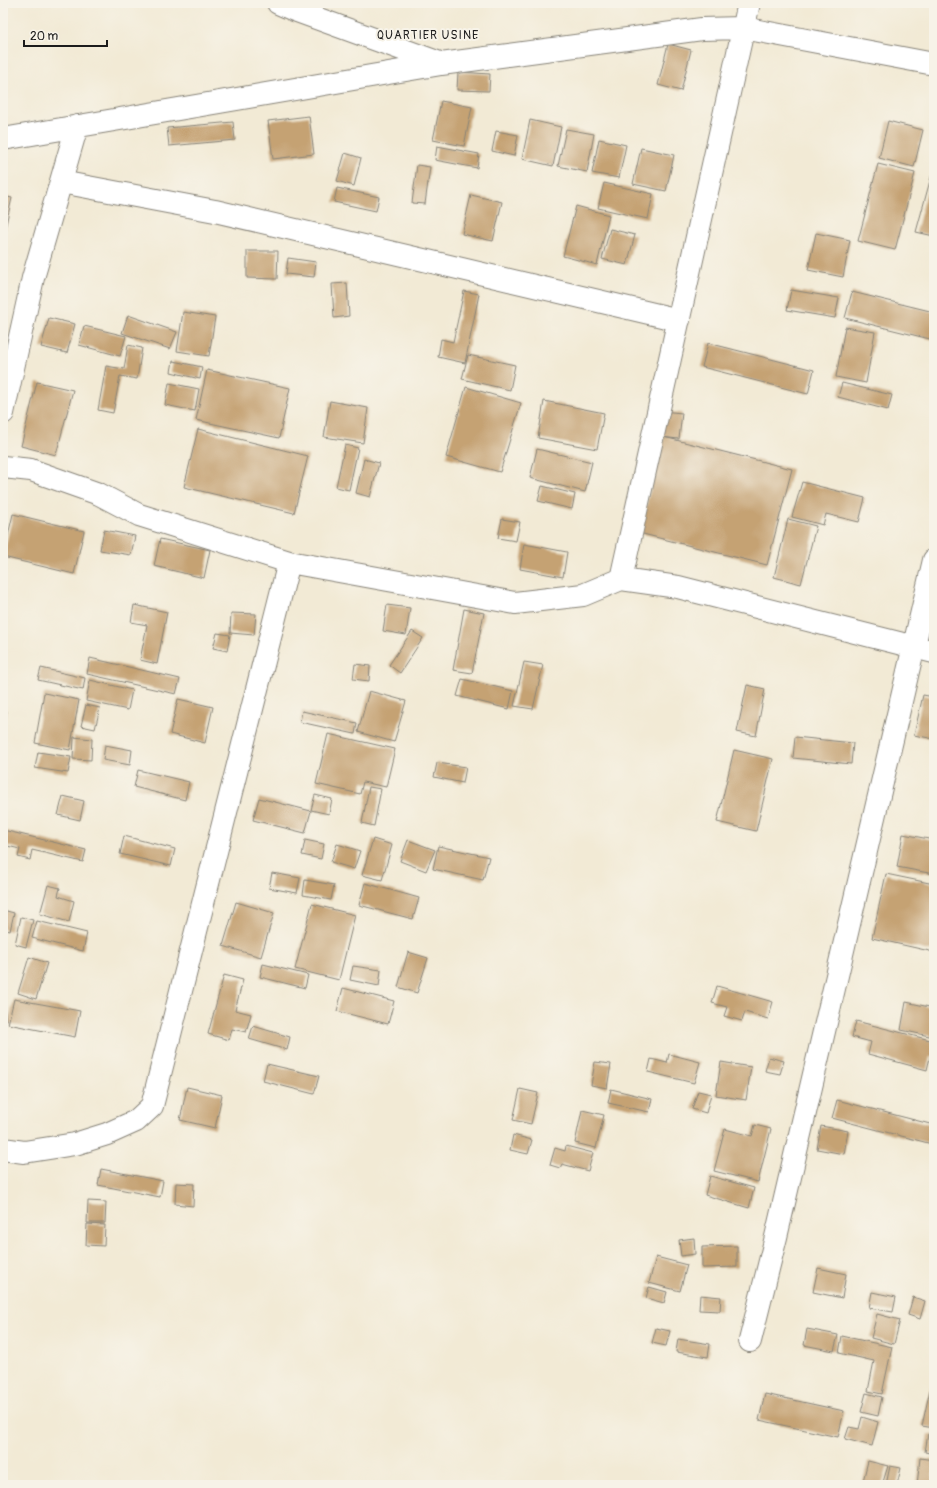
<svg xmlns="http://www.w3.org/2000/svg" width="937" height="1488" viewBox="0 0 937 1488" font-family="Pangolin,sans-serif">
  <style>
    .building { fill: #c5a273 }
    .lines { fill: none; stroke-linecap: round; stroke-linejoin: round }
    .street-casing { stroke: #878378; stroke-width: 24 }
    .street { stroke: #fff; stroke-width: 22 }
    .labels { text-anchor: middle; stroke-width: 4; stroke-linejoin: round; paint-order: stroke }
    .neighbourhood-label { font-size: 12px; letter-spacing: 1px; fill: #1c1c1c; stroke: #f7f3e8 }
  </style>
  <rect width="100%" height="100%" fill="#f7f3e8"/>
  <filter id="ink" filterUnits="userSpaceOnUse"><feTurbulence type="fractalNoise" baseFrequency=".025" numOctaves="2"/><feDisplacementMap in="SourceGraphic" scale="8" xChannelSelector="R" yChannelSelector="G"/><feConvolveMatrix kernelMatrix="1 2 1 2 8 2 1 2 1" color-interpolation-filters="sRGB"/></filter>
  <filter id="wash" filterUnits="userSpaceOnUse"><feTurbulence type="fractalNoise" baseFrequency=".012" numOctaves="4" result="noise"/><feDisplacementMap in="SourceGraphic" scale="16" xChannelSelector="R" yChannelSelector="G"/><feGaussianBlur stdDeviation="0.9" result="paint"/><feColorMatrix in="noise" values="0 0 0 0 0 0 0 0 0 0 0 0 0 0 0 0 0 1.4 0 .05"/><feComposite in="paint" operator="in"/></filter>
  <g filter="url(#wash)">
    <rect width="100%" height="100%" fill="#f2ead5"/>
    <g id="blocks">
      <path class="building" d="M668,44L691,50L681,91L658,85Z
        M458,72L490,74L489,91L457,90Z
        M441,101L472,107L464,146L433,140Z
        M309,116L314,154L273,159L268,121Z
        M530,120L561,127L553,166L522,159Z
        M888,121L923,130L914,167L879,158Z
        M233,122L235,140L169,146L167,128Z
        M566,129L594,134L587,172L558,166Z
        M496,131L518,135L514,156L492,151Z
        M599,139L626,145L619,178L592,173Z
        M437,146L479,154L477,168L435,160Z
        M641,148L674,155L666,191L633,184Z
        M345,153L361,158L354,186L337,181Z
        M878,164L915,173L895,250L858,241Z
        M417,165L430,167L425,204L412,203Z
        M934,166V236L916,232Z
        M604,183L653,194L648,219L598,208Z
        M337,188L379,197L376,211L334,202Z
        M471,195L502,202L493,241L462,234Z
        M3,196L12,198L4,233H3Z
        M576,206L609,215L597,265L563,256Z
        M610,229L635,235L627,265L602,259Z
        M816,233L850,240L843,277L808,270Z
        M247,251H278L277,279L247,278Z
        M288,258L316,262L314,277L286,274Z
        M347,283L349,316L334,318L332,284Z
        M791,290L839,298L835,318L787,310Z
        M464,291L479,294L465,363L438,357L441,339L453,342Z
        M852,292L934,312V340L845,318Z
        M183,312L215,317L209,356L177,351Z
        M128,315L177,332L170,349L122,333Z
        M49,318L75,324L67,353L41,347Z
        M84,326L126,336L120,356L79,345Z
        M845,327L875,332L866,383L836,377Z
        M708,343L814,370L808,394L702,367Z
        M128,345L142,348L137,379L120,376L113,413L98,410L106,366L124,369Z
        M468,355L515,365L510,390L462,379Z
        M173,361L202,367L200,379L171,372Z
        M207,370L290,388L279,438L196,420Z
        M37,382L73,390L56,455L21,446Z
        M169,383L199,389L195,411L165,405Z
        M842,383L892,395L888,410L838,397Z
        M466,387L521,403L500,472L446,457Z
        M330,401L368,408L363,443L324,437Z
        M544,401L604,413L597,449L538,438Z
        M662,411L682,413L679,439L659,437Z
        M198,429L308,456L294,513L184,487Z
        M664,437L792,469L767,565L639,533Z
        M345,445L358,448L349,490L336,487Z
        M537,449L592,462L585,492L530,478Z
        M364,459L379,463L370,497L356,493Z
        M802,482L865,498L859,522L826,514L823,525L792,517Z
        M542,486L575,494L572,509L538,501Z
        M13,514L84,531L74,574L3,557Z
        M502,519L520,522L516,541L498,538Z
        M788,519L816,526L801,584L774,577Z
        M104,530L135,536L131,555L100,550Z
        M160,539L210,550L204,578L154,566Z
        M524,544L567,552L563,577L520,569Z
        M134,605L167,612L157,664L140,660L147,625L131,622Z
        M387,605L410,608L406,635L383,631Z
        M464,609L484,613L472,673L453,670Z
        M231,613L256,614L254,635L230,633Z
        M412,631L423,638L400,673L389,665Z
        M217,633L230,635L227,651L213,648Z
        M90,658L180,679L176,694L87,674Z
        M524,662L543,665L533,709L514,706Z
        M355,664L370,666L369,681L353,679Z
        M41,668L85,678L83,690L38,680Z
        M462,679L513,691L509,709L457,696Z
        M90,680L132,690L128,710L86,701Z
        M747,685L765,689L756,736L737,732Z
        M369,691L406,701L394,742L358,732Z
        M44,693L79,700L70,750L35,743Z
        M923,695L934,697V739L914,735Z
        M178,699L213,707L205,743L170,734Z
        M86,705L100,708L95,729L81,726Z
        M3,710L7,711L4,727H3Z
        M302,711L357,723L355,734L300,722Z
        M328,734L395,749L386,787L363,782L360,794L316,784Z
        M74,737L92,739L91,760L73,759Z
        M795,737L853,743L851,764L793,758Z
        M105,745L132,750L130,765L103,760Z
        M734,750L773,759L756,831L717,822Z
        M38,752L71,757L68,773L35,768Z
        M437,763L466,767L463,783L434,777Z
        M138,770L189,782L185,800L134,787Z
        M369,787L381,789L374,826L362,823Z
        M315,795L332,799L329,814L311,810Z
        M63,796L84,801L80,820L58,815Z
        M259,798L311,811L305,833L253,820Z
        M3,830L86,850L83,862L32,850L30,860L18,857L20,849L3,845Z
        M903,834L934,840V874L897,867Z
        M124,836L175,849L171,866L120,854Z
        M373,839L392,845L382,880L362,875Z
        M305,840L324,844L321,859L302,855Z
        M408,840L435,850L426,871L400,861Z
        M337,844L360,851L354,869L331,862Z
        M438,846L489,857L483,880L433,869Z
        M272,873L300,878L297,893L269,888Z
        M886,874L934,884V952L872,938Z
        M305,880L334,885L331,900L303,895Z
        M365,883L419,898L413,919L359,905Z
        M48,885L60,888L58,896L74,901L69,922L40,914Z
        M236,902L274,913L261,957L223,946Z
        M312,904L355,915L339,980L295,969Z
        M3,910L14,913L10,931L3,929Z
        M21,917L33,920L26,947L15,944Z
        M37,921L87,933L83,951L32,938Z
        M408,952L428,958L417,993L398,987Z
        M29,957L47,963L36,999L18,993Z
        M263,964L308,975L305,988L260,977Z
        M353,966L381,970L379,986L350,980Z
        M224,975L243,980L235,1010L251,1014L246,1032L232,1029L229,1040L208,1034Z
        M717,986L773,1002L768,1019L745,1012L742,1021L724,1016L727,1007L712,1003Z
        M343,988L394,1001L388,1024L337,1011Z
        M14,999L80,1011L75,1037L8,1024Z
        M906,1002L934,1008V1037L901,1030Z
        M4,1006L6,1020L3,1021V1007Z
        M856,1021L934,1041V1058L930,1057L927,1070L868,1054L871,1042L852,1037Z
        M253,1026L290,1037L287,1050L249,1039Z
        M669,1054L700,1062L694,1083L648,1072L651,1059L667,1063Z
        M769,1057L784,1061L780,1074L765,1071Z
        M595,1062L611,1064L607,1088L591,1085Z
        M721,1062L751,1067L746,1100L716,1095Z
        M267,1064L319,1076L314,1094L263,1081Z
        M187,1087L222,1095L215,1128L180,1120Z
        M520,1089L538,1093L531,1124L513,1120Z
        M611,1089L652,1099L649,1112L608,1103Z
        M698,1091L711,1094L706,1113L692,1109Z
        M837,1100L934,1125V1135L932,1144L832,1118Z
        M582,1110L604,1115L596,1148L575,1143Z
        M755,1125L771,1129L758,1182L714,1171L725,1129L752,1136Z
        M821,1126L848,1131L844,1154L817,1149Z
        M513,1135L532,1140L528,1154L510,1150Z
        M566,1146L593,1153L588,1171L562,1164L560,1168L550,1165L555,1148L565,1151Z
        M101,1169L163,1181L160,1197L98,1185Z
        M710,1176L754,1188L749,1208L705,1195Z
        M176,1183L194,1184L193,1206L175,1204Z
        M88,1201L106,1202L105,1223H87Z
        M87,1224L105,1225L104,1246L86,1245Z
        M694,1238L695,1254L681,1256L679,1240Z
        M737,1246V1267L702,1268V1247Z
        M656,1257L687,1265L680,1291L649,1283Z
        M818,1268L846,1274L842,1298L813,1292Z
        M649,1287L667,1292L664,1303L646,1298Z
        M872,1292L896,1297L893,1312L869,1308Z
        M700,1295L721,1297L720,1311L699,1310Z
        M913,1297L925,1301L920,1319L908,1315Z
        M877,1314L900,1320L894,1344L871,1338Z
        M656,1328L670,1331L666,1346L652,1343Z
        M807,1329L838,1335L834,1351L804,1345Z
        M842,1336L892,1347L882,1394L868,1391L874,1361L839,1353Z
        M678,1339L710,1344L708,1357L676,1352Z
        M931,1385H934V1428L922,1426Z
        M866,1393L882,1397L878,1416L861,1412Z
        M765,1394L844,1411L838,1437L759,1420Z
        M862,1417L878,1422L872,1446L845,1439L849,1427L859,1429Z
        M928,1434L934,1435V1454L925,1452Z
        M920,1458L934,1460L933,1485H917Z
        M868,1461L888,1466L882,1485H862Z
        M890,1466L901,1468L897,1485H886Z"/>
    </g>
  </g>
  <g filter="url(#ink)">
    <use href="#blocks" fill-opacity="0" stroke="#878378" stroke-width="1"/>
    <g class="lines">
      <defs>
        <path id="street" d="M278,3L294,10L440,63
          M3,139L441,64L702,29L743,28L934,64
          M61,182L215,211L679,320
          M3,413L33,278L77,126
          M3,467L31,470L99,494L139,515L289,562L515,603L583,595L621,579L678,587L934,652
          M621,579L749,3
          M3,1149L24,1152L75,1144L107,1134L136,1121L152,1106L289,562
          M750,1341L776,1237L934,560"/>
      </defs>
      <use href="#street" class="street-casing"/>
      <use href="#street" class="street"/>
    </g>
  </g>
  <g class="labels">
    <g class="neighbourhood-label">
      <text x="428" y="39">QUARTIER USINE</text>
    </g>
  </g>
  <rect width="937" height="1488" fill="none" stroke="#f7f3e8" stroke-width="16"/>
  <path d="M24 40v6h83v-6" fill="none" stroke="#1c1c1c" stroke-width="2"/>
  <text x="30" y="40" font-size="12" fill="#1c1c1c" stroke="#f7f3e8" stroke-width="3" paint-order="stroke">20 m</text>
</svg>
